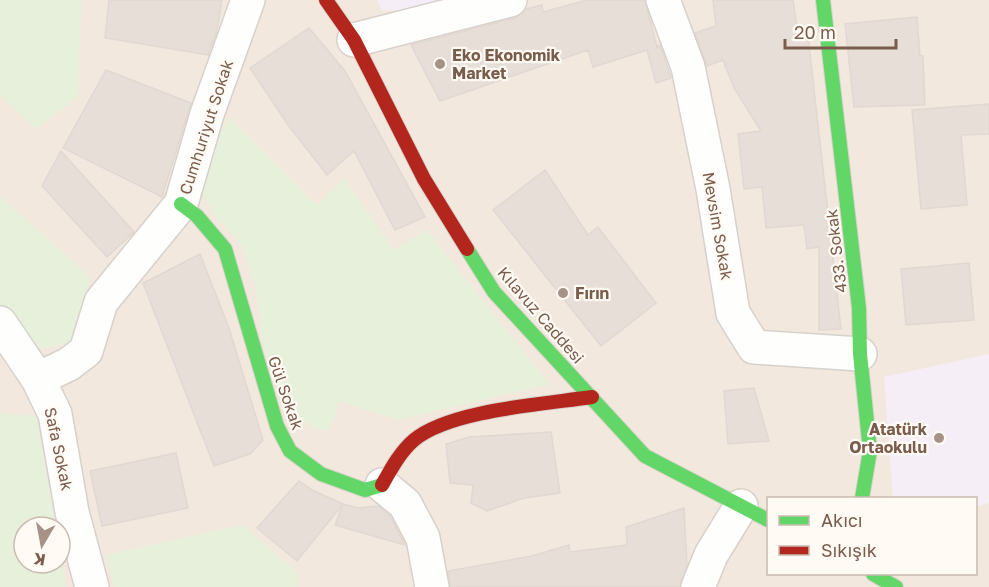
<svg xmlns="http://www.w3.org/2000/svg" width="989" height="587" viewBox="0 0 989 587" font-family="'Golos Text',sans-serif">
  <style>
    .residential { fill: #f2e8de; fill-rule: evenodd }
    .education { fill: #f6eef6 }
    .green { fill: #e7f0db }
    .building { fill: #e6ded7; stroke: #e2d8d2; stroke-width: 1.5 }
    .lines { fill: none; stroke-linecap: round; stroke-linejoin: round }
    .street-casing { stroke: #d7d1cb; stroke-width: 36 }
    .fast-casing { stroke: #d9d2cb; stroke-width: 16 }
    .jam-casing { stroke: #d9d2cb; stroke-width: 16 }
    .street { stroke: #fefefd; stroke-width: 33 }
    .fast { stroke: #63d668; stroke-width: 14 }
    .jam { stroke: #b3261e; stroke-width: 14 }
    .poi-dot { fill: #a69286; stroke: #fffaf3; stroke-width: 2 }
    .labels { text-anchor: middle; stroke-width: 4.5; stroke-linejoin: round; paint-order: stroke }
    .poi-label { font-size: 16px; font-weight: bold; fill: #7a5c4d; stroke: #fffaf3; text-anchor: start }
    .street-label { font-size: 16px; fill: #7a5c4d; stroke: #fffaf3 }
  </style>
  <rect width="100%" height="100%" fill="#f9f5f0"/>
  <path class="residential" d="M0,0H989V587H0ZM768,498H976V574H768ZM24,527H60V563H24Z"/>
  <path class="education" d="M377,0H441L403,11L382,10Z
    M989,354V503L976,507V498H893L884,377Z"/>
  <path class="green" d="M0,0H81L78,97L36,129L0,95Z
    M229,117L317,205L344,178L394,250L427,230L550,384L398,420L340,401L329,431L317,429L284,411L263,343L255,285L241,244L215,216L201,192L205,166Z
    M0,196L91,278L69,343L29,351L0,309Z
    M0,413L36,416L56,527H24V563H60V551L66,587H0Z
    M242,525L299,574L297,587H114L106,555Z"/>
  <path class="building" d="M109,0H222L217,30L208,55L105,38Z
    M587,0H645L657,47L660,45L671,78L656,83L647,50L593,67L588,50L440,101L411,45L515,18L526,9L542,5L543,12Z
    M713,0H793L797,28L807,27L841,329L819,330V247L807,249L804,225L766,228L762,187L744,189L738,134L761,131L734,88L723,60L707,66L695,33L716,26Z
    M917,17L920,56H923L925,105L854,107L845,24Z
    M309,28L345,71L425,217L395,230L354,151L327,175L288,125L250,68Z
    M106,70L191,103L162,197L63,148Z
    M989,104V134L961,135L967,205L921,209L912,110Z
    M61,151L134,232L107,257L42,186Z
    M545,170L588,235L598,227L656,303L601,346L493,210Z
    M200,254L229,328L263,440L250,454L214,466L143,283Z
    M969,263L974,320L906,325L901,269Z
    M754,388L769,441L728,444L724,391Z
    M551,432L560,493L524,498L487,511L471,503L473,485L450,483L446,444L469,437Z
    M176,453L188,508L102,526L90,471Z
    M299,481L314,491L343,504L359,508L378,506L390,516L405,545L335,525L343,504L297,561L257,528Z
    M684,508L687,565L680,587H450L448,571L532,556L569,545L570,552L627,545L626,527Z"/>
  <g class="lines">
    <defs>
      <path id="street" d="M663,0L688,67L713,189L733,313L754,347L860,354
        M354,40L510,0
        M0,323L38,379L55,414L72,512L92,587
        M38,379L69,364L86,351L101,302L181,204L207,114L248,0
        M382,485L405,504L423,538L432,587
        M698,587L711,555L741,506"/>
      <path id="fast" d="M823,0L859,308L860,354L870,451L862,498
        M181,204L197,216L225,249L277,426L290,451L321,474L365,490L382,485
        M467,249L494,292L645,456L768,520
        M873,574L896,587"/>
      <path id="jam" d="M326,0L354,40L424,179L467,249
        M382,485C391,469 400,452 414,440C450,410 545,404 592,397"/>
    </defs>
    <use href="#street" class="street-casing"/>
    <use href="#fast" class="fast-casing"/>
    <use href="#jam" class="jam-casing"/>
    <use href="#street" class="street"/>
    <use href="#fast" class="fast"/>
    <use href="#jam" class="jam"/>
  </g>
  <g class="poi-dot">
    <circle cx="440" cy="64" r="6"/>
    <circle cx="563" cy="293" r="6"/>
    <circle cx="939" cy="438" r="6"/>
  </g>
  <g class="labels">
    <g class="poi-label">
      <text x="452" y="61">Eko Ekonomik<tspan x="452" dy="18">Market</tspan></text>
      <text x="575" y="299">Fırın</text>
      <text x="927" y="435" text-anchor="end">Atatürk<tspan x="927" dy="18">Ortaokulu</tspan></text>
    </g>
    <g class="street-label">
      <text transform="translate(206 127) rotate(-72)" y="6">Cumhuriyut Sokak</text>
      <text transform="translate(718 226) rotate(80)" y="6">Mevsim Sokak</text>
      <text transform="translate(836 251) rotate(-97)" y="6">433. Sokak</text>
      <text transform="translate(541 315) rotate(49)" y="6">Kılavuz Caddesi</text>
      <text transform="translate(286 393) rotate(71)" y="6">Gül Sokak</text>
      <text transform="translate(59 449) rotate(78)" y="6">Safa Sokak</text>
    </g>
  </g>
  <rect x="767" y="497" width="210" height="78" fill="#fffaf3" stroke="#cabbb1" stroke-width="1.5"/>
  <rect x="779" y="516" width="30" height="9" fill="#63d668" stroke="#cabbb1" stroke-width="1.5"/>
  <text x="821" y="527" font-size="18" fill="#7a5c4d">Akıcı</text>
  <rect x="779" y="546" width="30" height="9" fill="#b3261e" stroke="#cabbb1" stroke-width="1.5"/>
  <text x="821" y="557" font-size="18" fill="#7a5c4d">Sıkışık</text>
  <g transform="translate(42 545) rotate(190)"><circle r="28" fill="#fffaf3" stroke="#cabbb1" stroke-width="1.5"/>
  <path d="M0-4.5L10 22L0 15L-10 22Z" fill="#a69286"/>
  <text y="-9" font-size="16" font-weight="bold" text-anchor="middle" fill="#7a5c4d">K</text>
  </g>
  <path d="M785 39v9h111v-9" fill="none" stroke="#7a5c4d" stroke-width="3"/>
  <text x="794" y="39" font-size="18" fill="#7a5c4d" stroke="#fffaf3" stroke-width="4.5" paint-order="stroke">20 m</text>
</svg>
